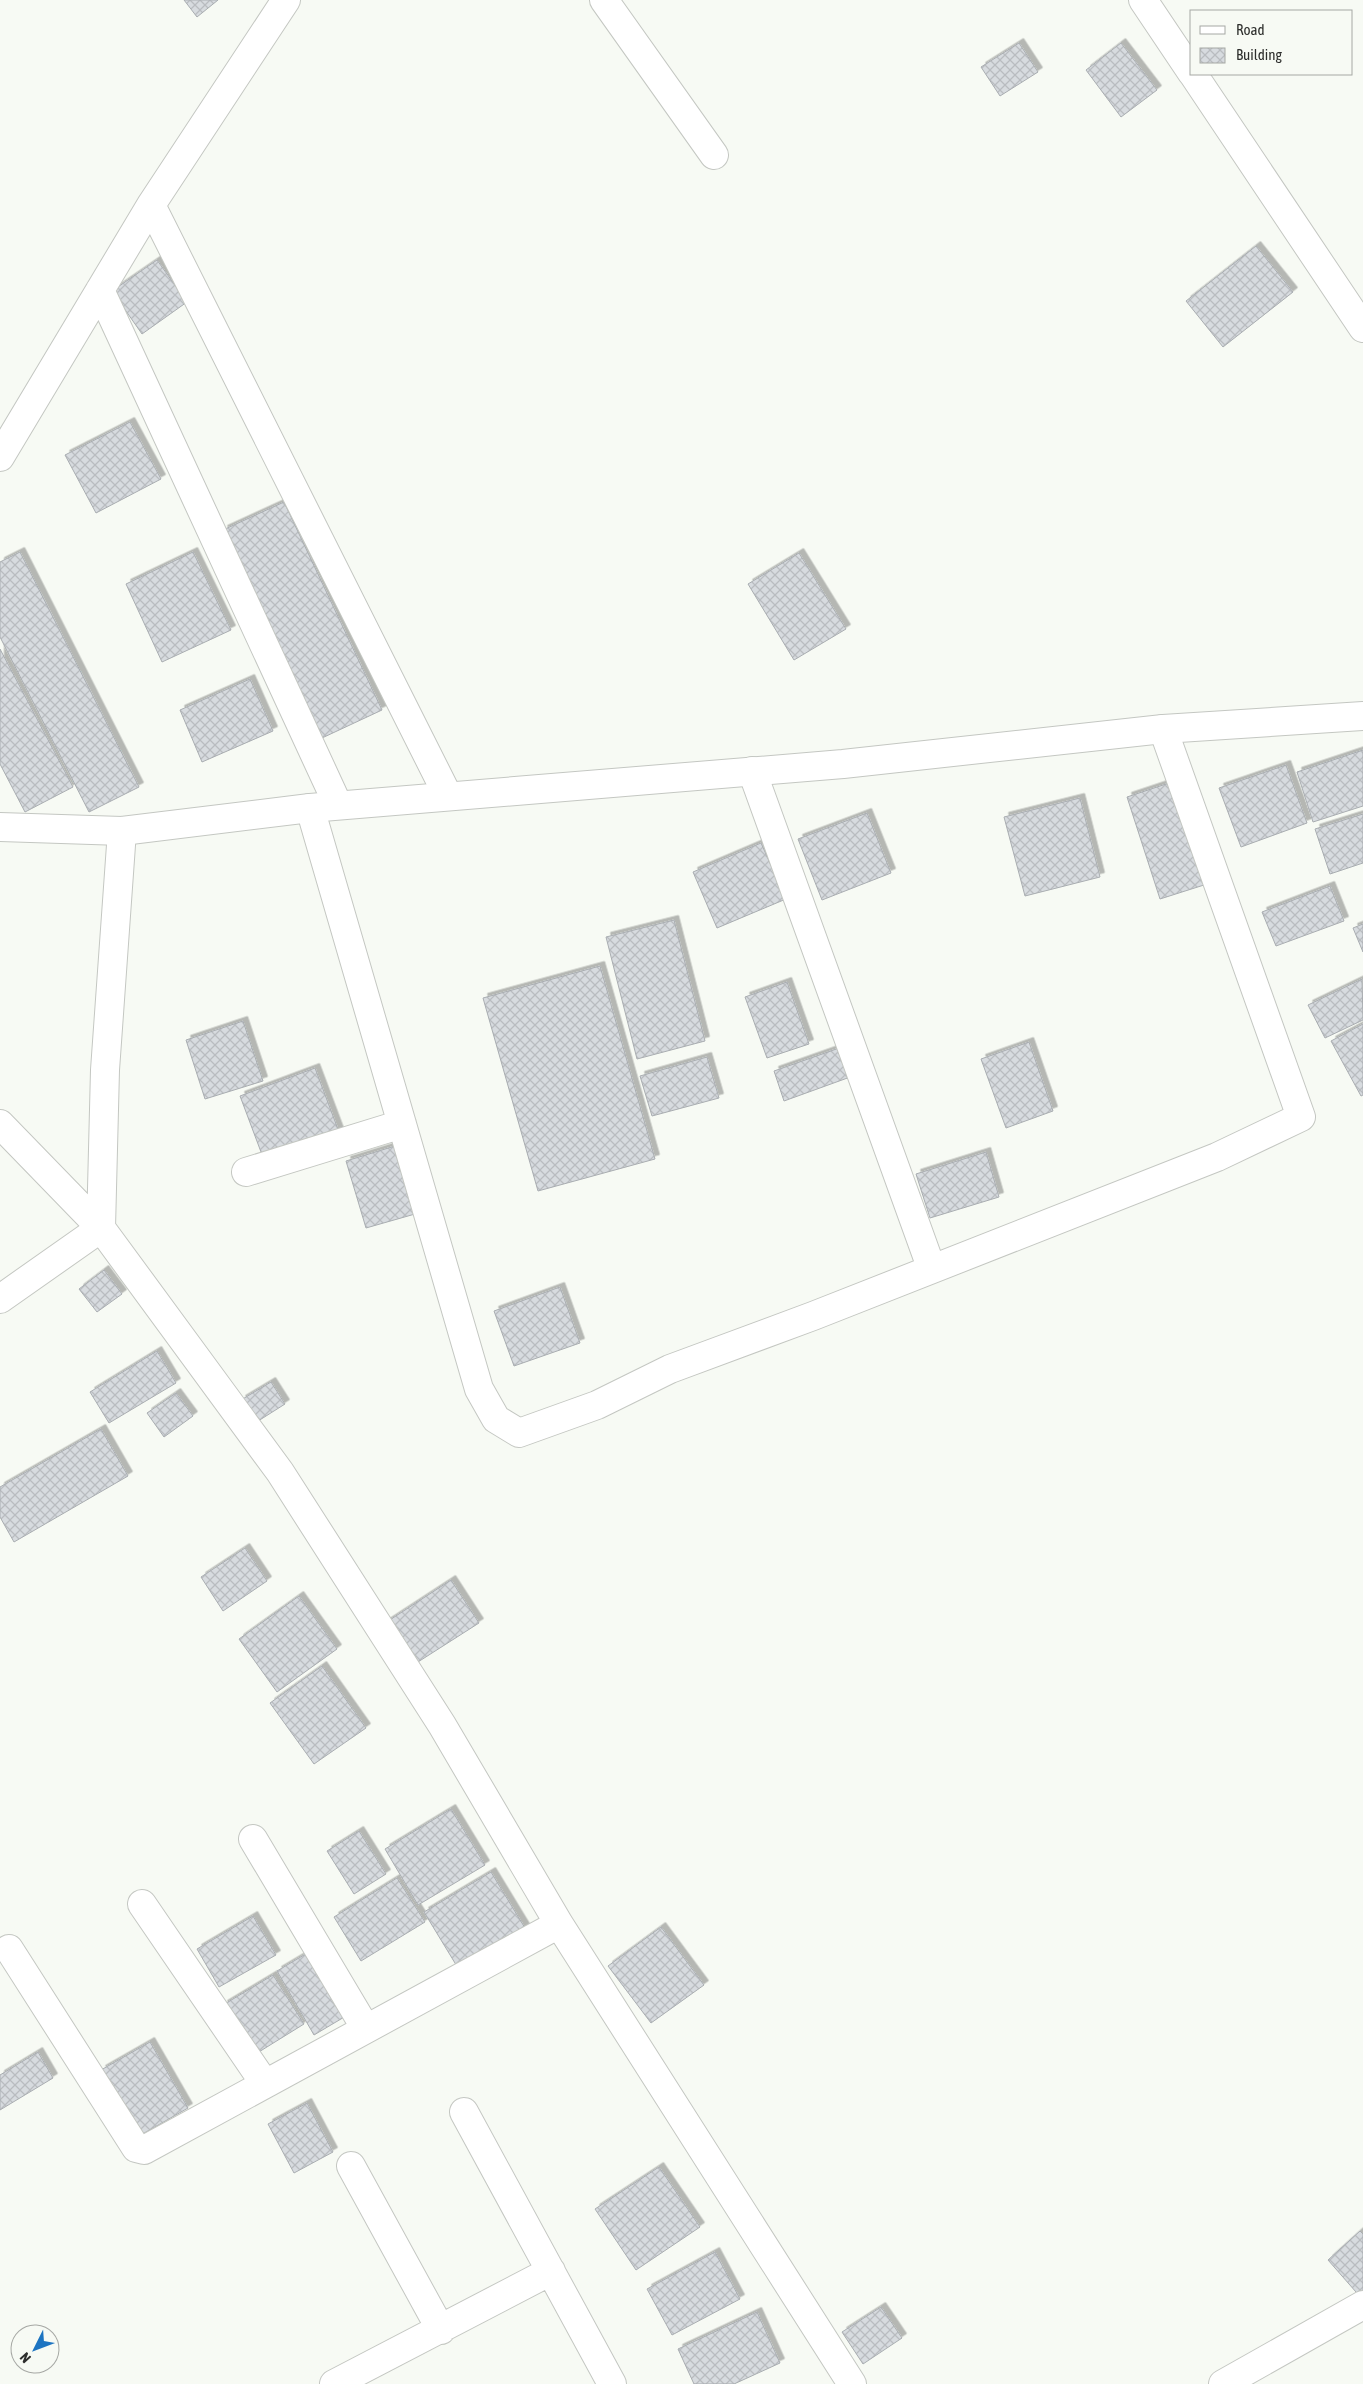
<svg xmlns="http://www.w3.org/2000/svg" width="1363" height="2384" viewBox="0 0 1363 2384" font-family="'Asap Condensed',sans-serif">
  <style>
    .building { fill: url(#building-cross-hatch); stroke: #a9adb1; filter: url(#shadow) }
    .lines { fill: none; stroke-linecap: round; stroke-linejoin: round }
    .street-casing { stroke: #c4c7c2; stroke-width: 30 }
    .secondary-casing { stroke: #c4c7c2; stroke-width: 30 }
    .street { stroke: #fff; stroke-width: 28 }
    .secondary { stroke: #fff; stroke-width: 28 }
  </style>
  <defs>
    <pattern id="building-cross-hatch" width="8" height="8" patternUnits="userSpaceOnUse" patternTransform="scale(1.25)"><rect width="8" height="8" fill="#d7dbdf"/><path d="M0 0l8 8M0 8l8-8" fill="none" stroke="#b9bcc0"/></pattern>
    <filter id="shadow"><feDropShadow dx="4.5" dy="-4.5" stdDeviation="0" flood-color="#0004"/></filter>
  </defs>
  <rect width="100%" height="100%" fill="#f7faf4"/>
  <path class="building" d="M184,0H218L197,17Z
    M1019,43L1038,72L1000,96L981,67Z
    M1121,43L1157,90L1121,117L1086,70Z
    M1256,246L1293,292L1223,347L1186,301Z
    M157,260L187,302L142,334L112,291Z
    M130,422L161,479L96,513L65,455Z
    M284,502L382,710L322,738L223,530Z
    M20,552L139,787L89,812L0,637V562Z
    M193,552L231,630L162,662L126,584Z
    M799,553L846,629L794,660L748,584Z
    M0,649L73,787L25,812L0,764Z
    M250,679L273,731L202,762L180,710Z
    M1363,750V806L1313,822L1297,772Z
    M1286,765L1307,823L1241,847L1219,788Z
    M1172,782L1204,885L1160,899L1127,797Z
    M1080,798L1100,877L1025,896L1004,817Z
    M867,813L891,873L822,900L798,839Z
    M1363,814V863L1330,874L1315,829Z
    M761,843L786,899L717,928L693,872Z
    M1330,886L1344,921L1276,946L1262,912Z
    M674,920L705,1041L637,1059L606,937Z
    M1363,924V952L1353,928Z
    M600,966L655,1159L538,1191L483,998Z
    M1362,979L1363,1020L1325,1038L1308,1005Z
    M787,982L809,1044L767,1058L745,997Z
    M243,1021L263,1081L205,1099L186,1040Z
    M1363,1024V1095L1361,1096L1331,1041Z
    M1029,1042L1053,1111L1006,1128L981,1059Z
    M842,1047L853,1076L784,1101L774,1071Z
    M707,1057L719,1098L652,1116L640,1076Z
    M315,1068L339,1132L264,1160L240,1096Z
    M395,1146L415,1214L366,1228L346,1161Z
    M986,1152L999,1197L930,1218L916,1174Z
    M104,1270L122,1294L97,1312L79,1289Z
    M560,1287L580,1343L514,1366L494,1311Z
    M157,1351L176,1383L109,1423L90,1392Z
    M271,1382L285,1404L255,1423L241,1400Z
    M176,1393L193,1416L164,1437L147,1413Z
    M101,1429L128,1476L14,1542L0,1517V1487Z
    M245,1548L267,1581L223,1611L201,1577Z
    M451,1580L479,1623L407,1669L379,1627Z
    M299,1596L337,1649L277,1692L239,1639Z
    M322,1666L366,1728L314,1764L270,1703Z
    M451,1809L485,1865L418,1905L385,1849Z
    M359,1831L386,1874L354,1894L327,1851Z
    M491,1872L525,1928L458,1968L424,1912Z
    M397,1878L425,1922L361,1961L334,1917Z
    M253,1916L276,1955L219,1987L197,1949Z
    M661,1927L704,1985L651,2023L608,1966Z
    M309,1952L346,2016L314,2035L277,1971Z
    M273,1975L304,2024L254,2055L223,2005Z
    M150,2042L188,2108L139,2136L101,2070Z
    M38,2052L53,2078L0,2110V2075Z
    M307,2103L333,2152L294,2173L268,2124Z
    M659,2167L700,2227L636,2270L595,2209Z
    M1360,2231L1363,2234V2300L1328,2260Z
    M715,2252L740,2299L672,2335L647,2289Z
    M881,2307L902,2338L863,2364L842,2332Z
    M757,2312L780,2363L734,2384H694L678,2349Z"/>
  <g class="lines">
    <defs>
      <path id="street" d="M604,0L714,155
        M1143,0L1192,73
        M1193,74L1363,328
        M151,205L448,796
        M100,290L338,805
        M0,457L151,205L286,0
        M752,771L931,1267
        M310,808L479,1389L496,1419L519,1433L597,1405L670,1369L813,1316L1217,1157L1301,1117L1163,729
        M0,1124L101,1228L280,1472L442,1725L559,1924L852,2384
        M246,1172L402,1124
        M0,1299L101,1228L105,1070L122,831
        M253,1839L366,2029
        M142,1904L265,2084
        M9,1949L136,2148L144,2150L559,1924
        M464,2112L612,2384
        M351,2166L441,2330
        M334,2384L551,2271
        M1223,2384L1363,2305"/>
      <path id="secondary" d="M0,827L122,831L310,808L843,764L1163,729L1363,716"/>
    </defs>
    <use href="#street" class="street-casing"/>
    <use href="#secondary" class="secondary-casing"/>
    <use href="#street" class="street"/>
    <use href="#secondary" class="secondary"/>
  </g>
  <rect x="1190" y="10" width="162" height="65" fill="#f7faf4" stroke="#a6a8a4"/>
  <rect x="1200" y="26" width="25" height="8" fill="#ffffff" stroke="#a6a8a4"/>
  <text x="1236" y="35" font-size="15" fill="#2d2e2c">Road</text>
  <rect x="1200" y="48" width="25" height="15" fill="url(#building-cross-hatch)" stroke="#a6a8a4"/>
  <text x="1236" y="60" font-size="15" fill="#2d2e2c">Building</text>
  <g transform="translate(35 2349) rotate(228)"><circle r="24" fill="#f7faf4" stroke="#a6a8a4"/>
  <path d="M0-4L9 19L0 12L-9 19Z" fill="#1d74c1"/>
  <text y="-8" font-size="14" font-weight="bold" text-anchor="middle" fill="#2d2e2c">N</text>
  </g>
</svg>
